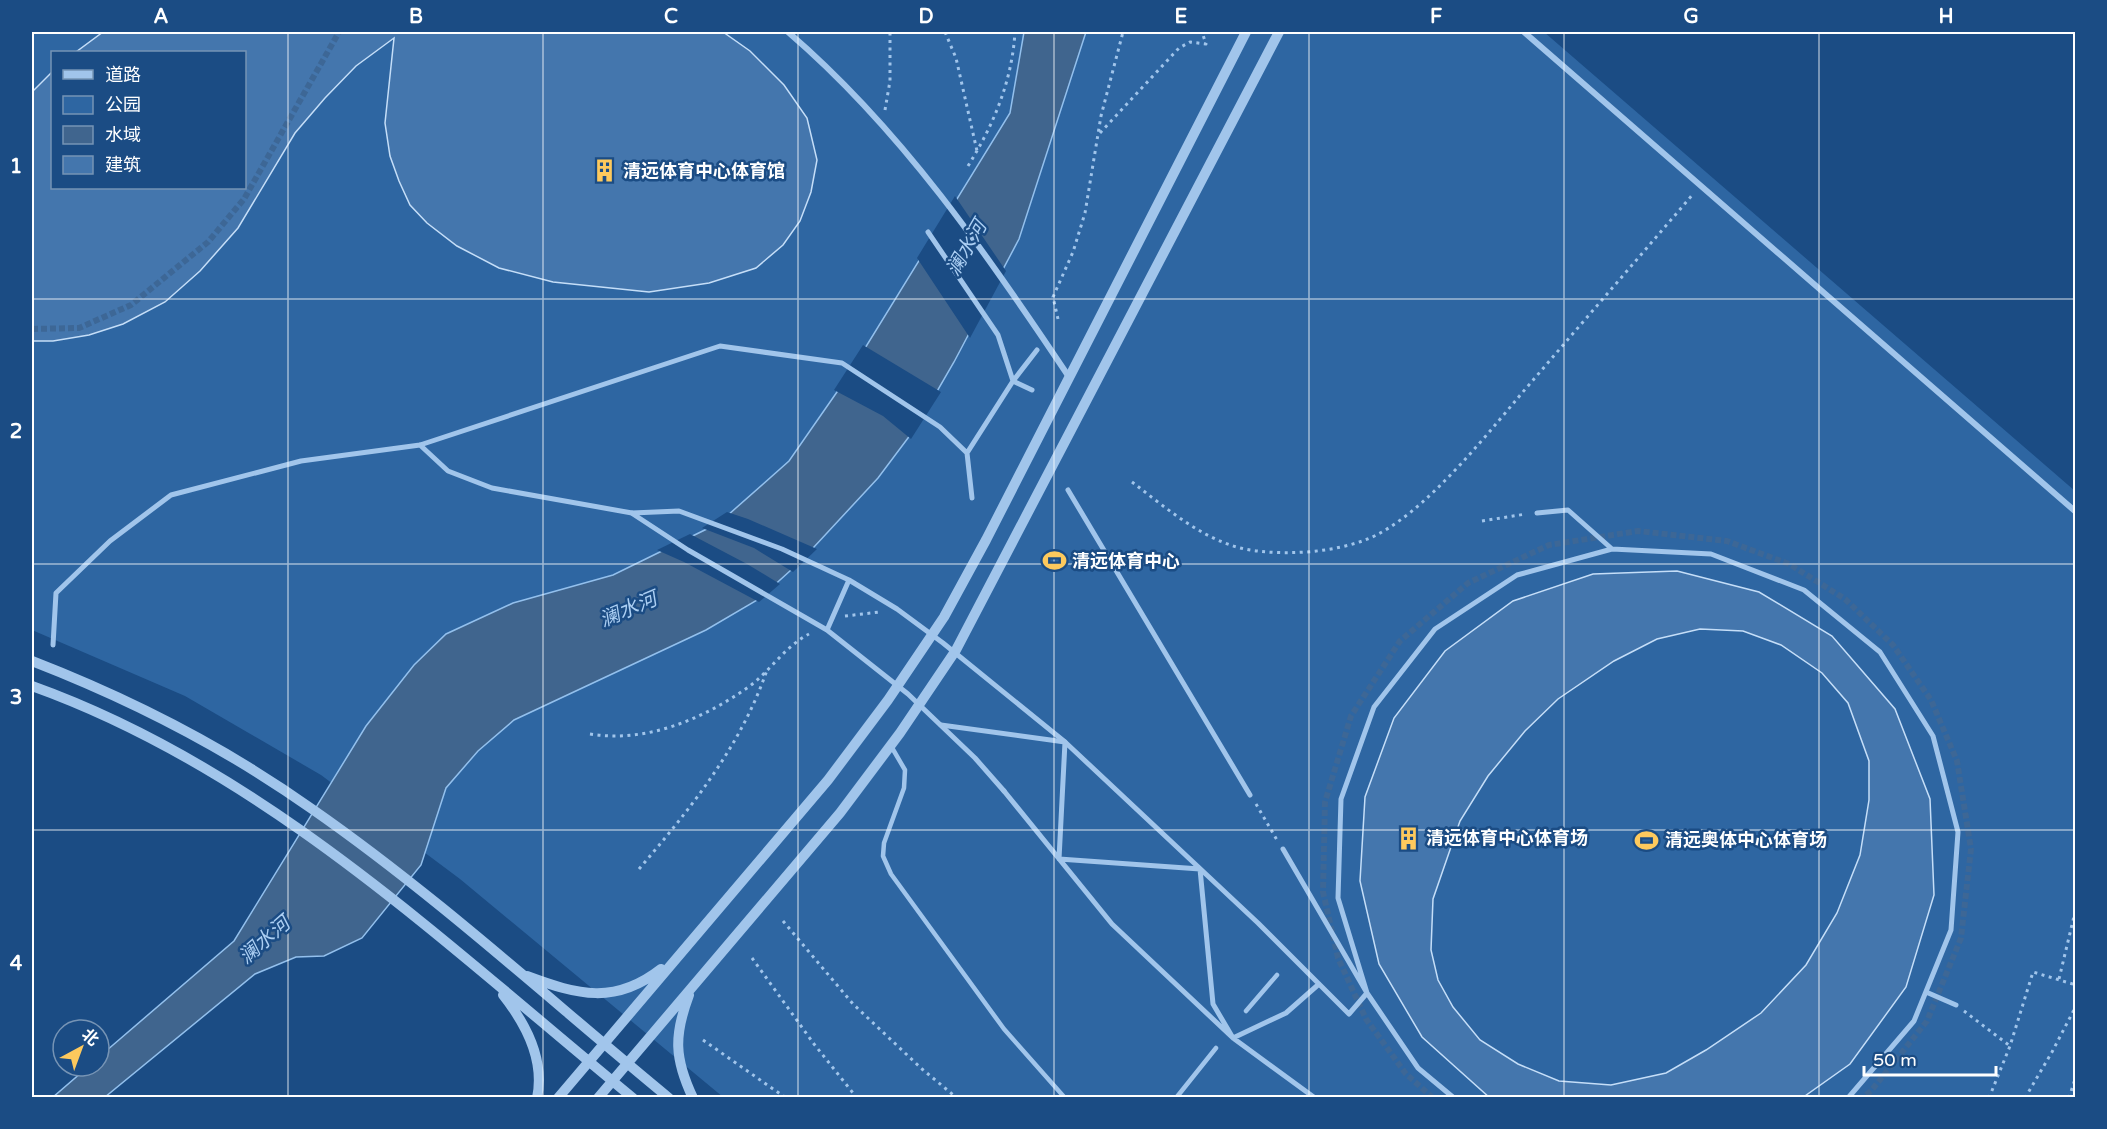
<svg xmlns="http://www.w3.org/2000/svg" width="2107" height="1129" viewBox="0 0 2107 1129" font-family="'Varela Round','Noto Sans SC',sans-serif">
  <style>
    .green { fill: #2e66a2; fill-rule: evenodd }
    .water { fill: #40658e; stroke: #93c0ed; stroke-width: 1.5 }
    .pier { fill: #1b4c84 }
    .building { fill: #4476ad; stroke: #c5def8; stroke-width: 1.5; fill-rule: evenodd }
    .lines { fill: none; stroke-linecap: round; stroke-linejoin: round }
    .minor-tunnel { stroke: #3d6796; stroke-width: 6; stroke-dasharray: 6 3; stroke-linecap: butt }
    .path { stroke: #a1c5eb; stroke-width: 3; stroke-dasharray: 3 4.5; stroke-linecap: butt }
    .service { stroke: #a1c5eb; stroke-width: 4.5 }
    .pedestrian { stroke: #a1c5eb; stroke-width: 5 }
    .minor { stroke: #a1c5eb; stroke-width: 6 }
    .tertiary { stroke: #a1c5eb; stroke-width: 10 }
    .pedestrian-bridge { stroke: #a1c5eb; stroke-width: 5 }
    .grid { fill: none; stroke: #fff; stroke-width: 1.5; stroke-opacity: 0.55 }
    .labels { text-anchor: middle; stroke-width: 5; stroke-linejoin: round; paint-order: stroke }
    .poi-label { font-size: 18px; font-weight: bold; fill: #fff; stroke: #1b4c84; text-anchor: start }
    .water-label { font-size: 20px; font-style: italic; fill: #accff3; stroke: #1b4c84 }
    .neatline { fill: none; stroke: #fff; stroke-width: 2 }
    .grid-label { font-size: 20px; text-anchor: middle; font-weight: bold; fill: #fff }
  </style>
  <rect width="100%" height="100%" fill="#1b4c84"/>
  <path class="green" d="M32,32H1544L2075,491V1097H723L460,879L321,775L185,696L32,630ZM52,52H244V188H52Z"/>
  <path class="water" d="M1024,32H1086L1019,239L954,362L917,426L878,478L801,561L759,599L706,630L514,720L478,751L446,788L421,865L362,938L324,956L296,957L255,974L105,1097L52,1098L89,1066H99V1057L234,941L366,726L414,665L446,634L513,603L613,575L719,523L789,461L846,379L1010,113Z"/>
  <path class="pier" d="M955,196L1006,271L970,338L917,258Z
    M863,345L941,392L911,439L883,416L834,390Z
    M727,512L748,519L817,549L793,572L754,548L702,528Z
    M690,534L747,564L780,584L759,602L684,562L657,550Z"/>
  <path class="building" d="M103,32H723L750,51L784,85L807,118L817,160L811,192L800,221L783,245L756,268L709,283L649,292L553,282L499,268L457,246L427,223L410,205L399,181L390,156L385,123L394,38L356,66L325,98L295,133L238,228L200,271L165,302L123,324L89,335L53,341H32V92L52,72V188H244V52H76Z
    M1677,571L1759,592L1832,636L1895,709L1930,799L1934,895L1906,987L1850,1064L1802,1098H1490L1422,1037L1379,964L1360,881L1365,797L1394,718L1445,651L1513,601L1593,574ZM1700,629L1743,631L1781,645L1822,673L1848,703L1869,761V800L1860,855L1837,913L1806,965L1761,1013L1706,1050L1666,1073L1611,1085L1559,1081L1518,1064L1480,1040L1453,1007L1438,980L1431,950L1433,899L1460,821L1488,776L1525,731L1558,699L1614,661L1657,639Z"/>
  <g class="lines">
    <path class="minor-tunnel" d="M32,329L79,328L131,305L208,242L244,199L339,32
      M1433,1098L1406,1074L1366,1019L1338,958L1323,892L1325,802L1351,716L1400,641L1468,583L1549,545L1638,531L1727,541L1789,564L1845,599L1893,645L1931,700L1957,761L1971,849L1961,938L1927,1021L1871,1091L1862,1098"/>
    <path class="path" d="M945,32L956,58L977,151
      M885,110L890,81V32
      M1100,133L1179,48L1190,42L1206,44L1202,32
      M968,166C994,124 1012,81 1015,32
      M1058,319L1053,297L1073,252L1085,213L1101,116L1123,32
      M1132,482C1169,510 1209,546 1257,551C1291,555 1333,552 1365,540C1424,518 1493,426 1534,379C1587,317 1641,255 1694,193
      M1482,521L1526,514
      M845,616L880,612
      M590,734C646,743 701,720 747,688C770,672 784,647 809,634
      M1256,804L1277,840
      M639,869C691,808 741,746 767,670
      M783,921L853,1004L922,1069L957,1098
      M752,958L814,1044L857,1098
      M2059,979L2076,908
      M1964,1011L2010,1046
      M703,1040L786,1098
      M1989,1098L2010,1046L2033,972L2076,985
      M2025,1098L2052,1052L2076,1006
      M2069,1098L2076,1076"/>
    <path class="service" d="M891,746L905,770L904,788L884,843L883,856L891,874L1004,1029L1065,1098
      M1246,1011L1277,975
      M1176,1098L1216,1048"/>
    <path class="pedestrian" d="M928,232L998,335L1013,381L1032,390
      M420,445L448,471L492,488L632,513
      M1068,490L1250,795
      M972,498L967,453L1013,381L1037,350
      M1537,513L1568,510L1612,549
      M53,645L56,593L110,541L171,495L301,461L420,445L720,346L842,363L940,427L967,453
      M941,725L1065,742L1258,923L1349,1014L1367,993L1283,849
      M1065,742L1059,859L1200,869L1213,1004L1233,1038L1286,1013L1319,984
      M1004,791L1112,924L1233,1038L1315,1098
      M1926,992L1956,1005
      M1454,1098L1418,1068L1367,993L1338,898L1341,799L1374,707L1435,629L1517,575L1612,549L1711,554L1804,590L1880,652L1933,736L1958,832L1951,930L1914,1021L1848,1098"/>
    <path class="minor" d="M788,32C901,129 987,254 1069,377
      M1524,32L2076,512"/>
    <path class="tertiary" d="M32,661C130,699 226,748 312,809C437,896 551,1001 669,1098
      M32,686C264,769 445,944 633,1098
      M527,976C578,995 615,1005 661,969
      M503,995C526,1024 545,1060 537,1098
      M689,995C674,1035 674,1058 693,1098
      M558,1098L828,780L888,700L944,617L986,540L1246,32
      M598,1098L840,813L900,733L956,650L1279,32"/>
    <path class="pedestrian-bridge" d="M632,513L679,511L782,549L849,580L897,609L943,643L1065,742
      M633,514L688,550L827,630L908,694L975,758L1004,791
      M827,630L849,580"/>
  </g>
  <path class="grid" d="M288,32V1098M543,32V1098M798,32V1098M1054,32V1098M1309,32V1098M1564,32V1098M1819,32V1098M32,299H2076M32,564H2076M32,830H2076"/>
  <defs>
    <symbol id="building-bare" viewBox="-9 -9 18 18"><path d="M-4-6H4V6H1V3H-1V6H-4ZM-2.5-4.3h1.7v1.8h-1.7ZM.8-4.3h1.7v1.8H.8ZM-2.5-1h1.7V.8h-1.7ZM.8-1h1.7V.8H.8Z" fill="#fdc95d" stroke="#1b4c84" stroke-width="2.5" paint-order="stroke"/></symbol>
    <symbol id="stadium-bare" viewBox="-9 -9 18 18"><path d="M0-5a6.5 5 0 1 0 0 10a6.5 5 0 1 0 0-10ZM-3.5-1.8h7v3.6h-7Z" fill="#fdc95d" stroke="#1b4c84" stroke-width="2.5" paint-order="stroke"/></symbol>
  </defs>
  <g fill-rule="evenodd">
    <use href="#building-bare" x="588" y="154" width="33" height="33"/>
    <use href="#stadium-bare" x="1038" y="544" width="33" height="33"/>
    <use href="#building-bare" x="1392" y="822" width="33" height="33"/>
    <use href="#stadium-bare" x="1630" y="824" width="33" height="33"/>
  </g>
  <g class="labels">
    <g class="poi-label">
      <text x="623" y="177">清远体育中心体育馆</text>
      <text x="1072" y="567">清远体育中心</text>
      <text x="1426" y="844">清远体育中心体育场</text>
      <text x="1665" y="846">清远奥体中心体育场</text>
    </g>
    <g class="water-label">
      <text transform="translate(966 248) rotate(-60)" y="7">澜水河</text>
      <text transform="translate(628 609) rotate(-23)" y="7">澜水河</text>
      <text transform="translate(264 940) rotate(-41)" y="7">澜水河</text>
    </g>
  </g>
  <rect width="2107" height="1129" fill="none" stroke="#1b4c84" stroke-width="66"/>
  <rect x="51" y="51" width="195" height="138" fill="#1b4c84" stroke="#7694b5" stroke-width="1.5"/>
  <rect x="63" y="70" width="30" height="9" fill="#a1c5eb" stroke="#7694b5" stroke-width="1.5"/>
  <text x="105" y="81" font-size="18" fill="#ffffff">道路</text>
  <rect x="63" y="96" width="30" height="18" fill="#2e66a2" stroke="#7694b5" stroke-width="1.5"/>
  <text x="105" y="111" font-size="18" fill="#ffffff">公园</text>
  <rect x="63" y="126" width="30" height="18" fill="#40658e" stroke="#7694b5" stroke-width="1.5"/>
  <text x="105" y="141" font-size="18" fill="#ffffff">水域</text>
  <rect x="63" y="156" width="30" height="18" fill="#4476ad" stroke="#7694b5" stroke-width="1.5"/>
  <text x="105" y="171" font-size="18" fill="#ffffff">建筑</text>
  <g transform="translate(81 1048) rotate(41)"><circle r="28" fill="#1b4c84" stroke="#7694b5" stroke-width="1.5"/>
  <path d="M0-4.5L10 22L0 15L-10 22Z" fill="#fdc95d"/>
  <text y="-9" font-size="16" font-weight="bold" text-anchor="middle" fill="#ffffff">北</text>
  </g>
  <path d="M1864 1066v9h132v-9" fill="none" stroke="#ffffff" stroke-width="3"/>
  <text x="1873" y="1066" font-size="18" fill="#ffffff" stroke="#1b4c84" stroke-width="4.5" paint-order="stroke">50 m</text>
  <rect x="33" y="33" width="2041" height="1063" class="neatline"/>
  <g class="grid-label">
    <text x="161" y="23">A</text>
    <text x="416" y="23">B</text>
    <text x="671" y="23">C</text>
    <text x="926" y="23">D</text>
    <text x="1181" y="23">E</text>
    <text x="1436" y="23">F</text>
    <text x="1691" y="23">G</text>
    <text x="1946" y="23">H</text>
    <text x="16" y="173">1</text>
    <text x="16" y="438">2</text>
    <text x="16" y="704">3</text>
    <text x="16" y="970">4</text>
  </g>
</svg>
